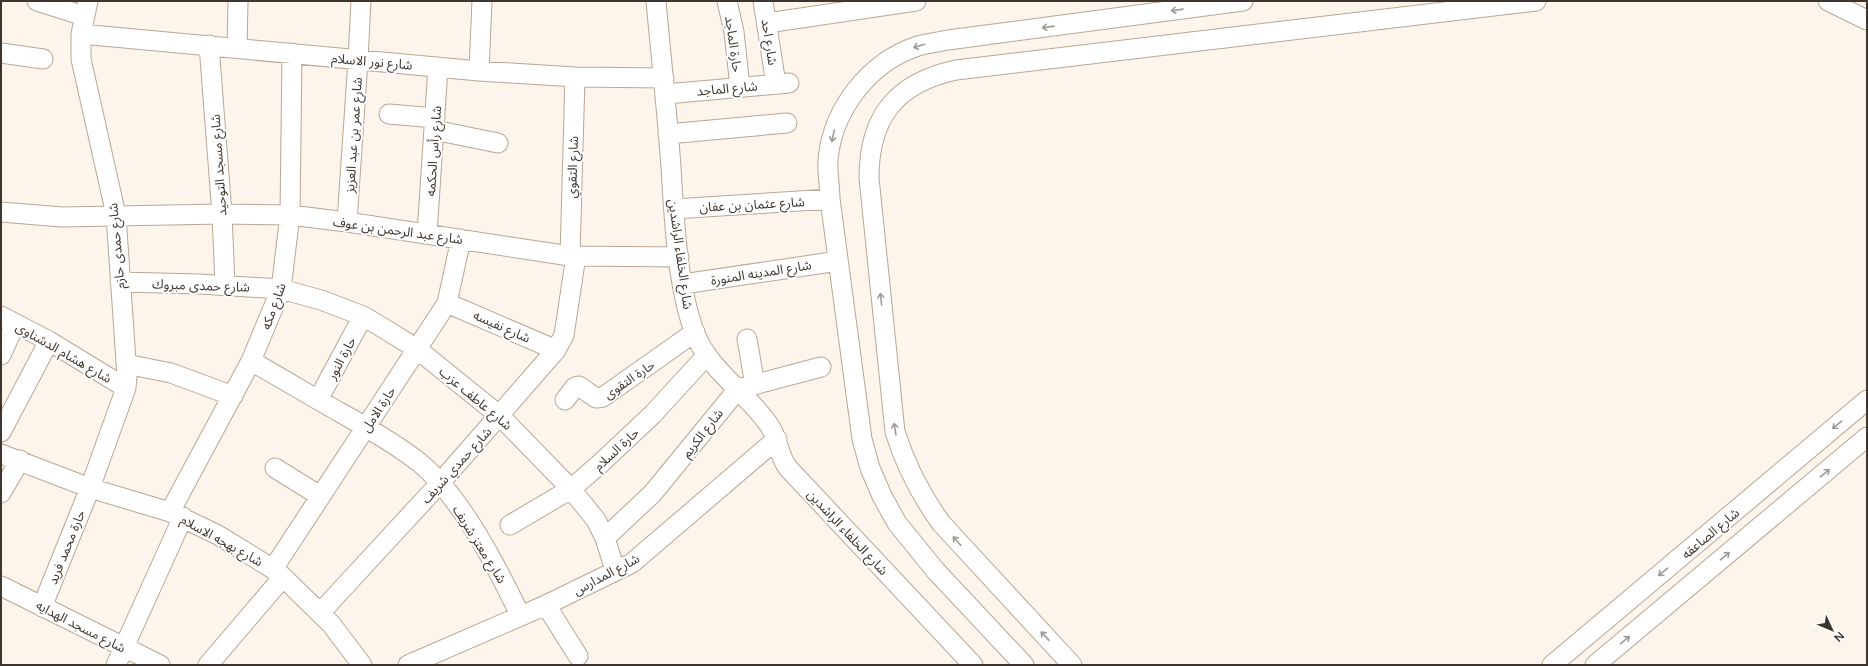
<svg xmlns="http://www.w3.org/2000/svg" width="1868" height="666" viewBox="0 0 1868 666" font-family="'Varela Round','Noto Sans Arabic',sans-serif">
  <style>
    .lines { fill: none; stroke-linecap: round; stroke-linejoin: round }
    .minor-casing { stroke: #baa693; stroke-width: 21 }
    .minor { stroke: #fff; stroke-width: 19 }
    .oneway { stroke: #9e9a96 }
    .labels { text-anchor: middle; stroke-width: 4; stroke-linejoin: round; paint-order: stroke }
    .street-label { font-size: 13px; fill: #3e362e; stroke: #fff }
  </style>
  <rect width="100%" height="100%" fill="#fdf4ec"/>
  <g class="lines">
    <defs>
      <path id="minor" d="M37,1L84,16
        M656,1C661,56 667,111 671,167C674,217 677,284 694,331C708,370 746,391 769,425C779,439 777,453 788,468L973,665
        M727,1L734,32L740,87
        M763,1L776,84
        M1828,1L1867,20
        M767,23L916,1
        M81,34L479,71L575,77L664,78
        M209,45L222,214L225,285
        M237,48L238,1
        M1,53L43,59
        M479,71L482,1
        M666,94L789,83
        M389,114L435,118
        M434,130L498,143
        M668,134L787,123
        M674,209L830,199
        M1,212L62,217L222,214L290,215L347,222L570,256L679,257
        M347,222L358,60L361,1
        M427,234L438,67
        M570,256L575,77
        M120,282L199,284L281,289L321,300L363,316L388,331L417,349L500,416L571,489L596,520L605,538L615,570
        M683,284L838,261
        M447,303L556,350
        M1,316L49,341L126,388
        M747,339L755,385
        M1,355L15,324
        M251,361C281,378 311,396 341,413C368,428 396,444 420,463C462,498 497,567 520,615
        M126,364L171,373L233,396
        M318,400L363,316
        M565,400L575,387L579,386L596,398L603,397L695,332
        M1,432L49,341
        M1,454L90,488L170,512L218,535L273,569L283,577L331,624L362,665
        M275,468L320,496
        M1,493L20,460
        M170,512L251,361L281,289L290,215L292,53
        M510,525L571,489L601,463L653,414L707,355
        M605,538L652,494L738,389L821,367
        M273,569L447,303L461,239
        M1,586L160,665
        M546,605L578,656
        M42,607L90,488L126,388L127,376L116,215L81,59V34L88,1
        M320,613L440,483L556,350L564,335L576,256
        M116,665L183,517
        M208,665L283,577
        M408,665L546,605L632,563L777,439
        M1024,665L935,570L897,523L882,496L870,468L862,439L830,199C830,186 827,172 828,159C833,109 869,62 918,46C928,43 938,42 948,40L1243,1
        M1072,665L941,523C920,494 906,466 895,432L869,178C869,117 896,83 956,70L1536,1
        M1552,665L1867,400
        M1595,665L1867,437"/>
    </defs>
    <use href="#minor" class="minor-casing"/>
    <use href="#minor" class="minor"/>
  </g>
  <defs><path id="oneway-shaft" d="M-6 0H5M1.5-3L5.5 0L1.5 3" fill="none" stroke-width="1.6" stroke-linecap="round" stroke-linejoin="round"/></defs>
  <g class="oneway">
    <use href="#oneway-shaft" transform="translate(1177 10) rotate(172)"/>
    <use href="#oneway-shaft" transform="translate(1048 27) rotate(172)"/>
    <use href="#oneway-shaft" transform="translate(919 46) rotate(163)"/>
    <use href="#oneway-shaft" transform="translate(833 136) rotate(102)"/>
    <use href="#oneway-shaft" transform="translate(881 299) rotate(-96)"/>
    <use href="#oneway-shaft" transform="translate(1837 425) rotate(140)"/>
    <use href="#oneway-shaft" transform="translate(895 429) rotate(-99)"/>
    <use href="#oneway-shaft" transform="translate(1825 473) rotate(-40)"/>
    <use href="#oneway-shaft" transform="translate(957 541) rotate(-132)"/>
    <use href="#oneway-shaft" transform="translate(1725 556) rotate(-40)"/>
    <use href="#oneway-shaft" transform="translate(1663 572) rotate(140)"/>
    <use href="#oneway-shaft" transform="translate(1045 636) rotate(-133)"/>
    <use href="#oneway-shaft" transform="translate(1625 640) rotate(-40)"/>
  </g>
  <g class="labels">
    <g class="street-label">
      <text transform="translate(770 42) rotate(81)" y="5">شارع احد</text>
      <text transform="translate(734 44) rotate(82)" y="5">حارة الماجد</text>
      <text transform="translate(372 61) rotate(5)" y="5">شارع نور الاسلام</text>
      <text transform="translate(727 88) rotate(-5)" y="5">شارع الماجد</text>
      <text transform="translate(353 135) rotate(-86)" y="5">شارع عمر بن عبد العزيز</text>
      <text transform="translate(433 151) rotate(-86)" y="5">شارع رأس الحكمه</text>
      <text transform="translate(218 165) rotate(-94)" y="5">شارع مسجد التوحيد</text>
      <text transform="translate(572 167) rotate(-88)" y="5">شارع التقوي</text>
      <text transform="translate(752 204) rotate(-3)" y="5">شارع عثمان بن عفان</text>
      <text transform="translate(398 230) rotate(8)" y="5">شارع عبد الرحمن بن عوف</text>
      <text transform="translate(116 246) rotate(-95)" y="5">شارع حمدى حازم</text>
      <text transform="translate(681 254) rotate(82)" y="5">شارع الخلفاء الراشدين</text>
      <text transform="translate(761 272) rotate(-9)" y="5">شارع المدينه المنورة</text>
      <text transform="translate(201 285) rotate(2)" y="5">شارع حمدى مبروك</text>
      <text transform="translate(273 306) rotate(-70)" y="5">شارع مكه</text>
      <text transform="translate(502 326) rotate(24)" y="5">شارع نفيسه</text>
      <text transform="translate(64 352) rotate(30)" y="5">شارع هشام الدشناوى</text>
      <text transform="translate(341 358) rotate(-62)" y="5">حارة النور</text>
      <text transform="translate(629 379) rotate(-34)" y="5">حارة التقوى</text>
      <text transform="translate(476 398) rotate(40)" y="5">شارع عاطف عزب</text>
      <text transform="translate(378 409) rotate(-57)" y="5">حارة الامل</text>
      <text transform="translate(702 433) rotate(-52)" y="5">شارع الكريم</text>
      <text transform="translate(616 449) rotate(-43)" y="5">حارة السلام</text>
      <text transform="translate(456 465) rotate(-48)" y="5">شارع حمدي شريف</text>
      <text transform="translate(848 532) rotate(47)" y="5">شارع الخلفاء الراشدين</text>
      <text transform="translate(1710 533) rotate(-40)" y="5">شارع الصاعقه</text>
      <text transform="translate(222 540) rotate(29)" y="5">شارع بهجه الاسلام</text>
      <text transform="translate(480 544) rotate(58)" y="5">شارع معتز شريف</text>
      <text transform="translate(66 547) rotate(-68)" y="5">حارة محمد فريد</text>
      <text transform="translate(606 574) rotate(-28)" y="5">شارع المدارس</text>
      <text transform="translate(81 626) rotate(27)" y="5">شارع مسجد الهدايه</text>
    </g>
  </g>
  <rect width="1868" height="666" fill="none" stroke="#3e362e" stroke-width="4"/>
  <g transform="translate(1832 630) rotate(134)" stroke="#ffffff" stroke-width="3" paint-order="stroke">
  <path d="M0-3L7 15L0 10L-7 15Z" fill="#3e362e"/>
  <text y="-6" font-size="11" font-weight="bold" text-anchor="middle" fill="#3e362e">N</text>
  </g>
</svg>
